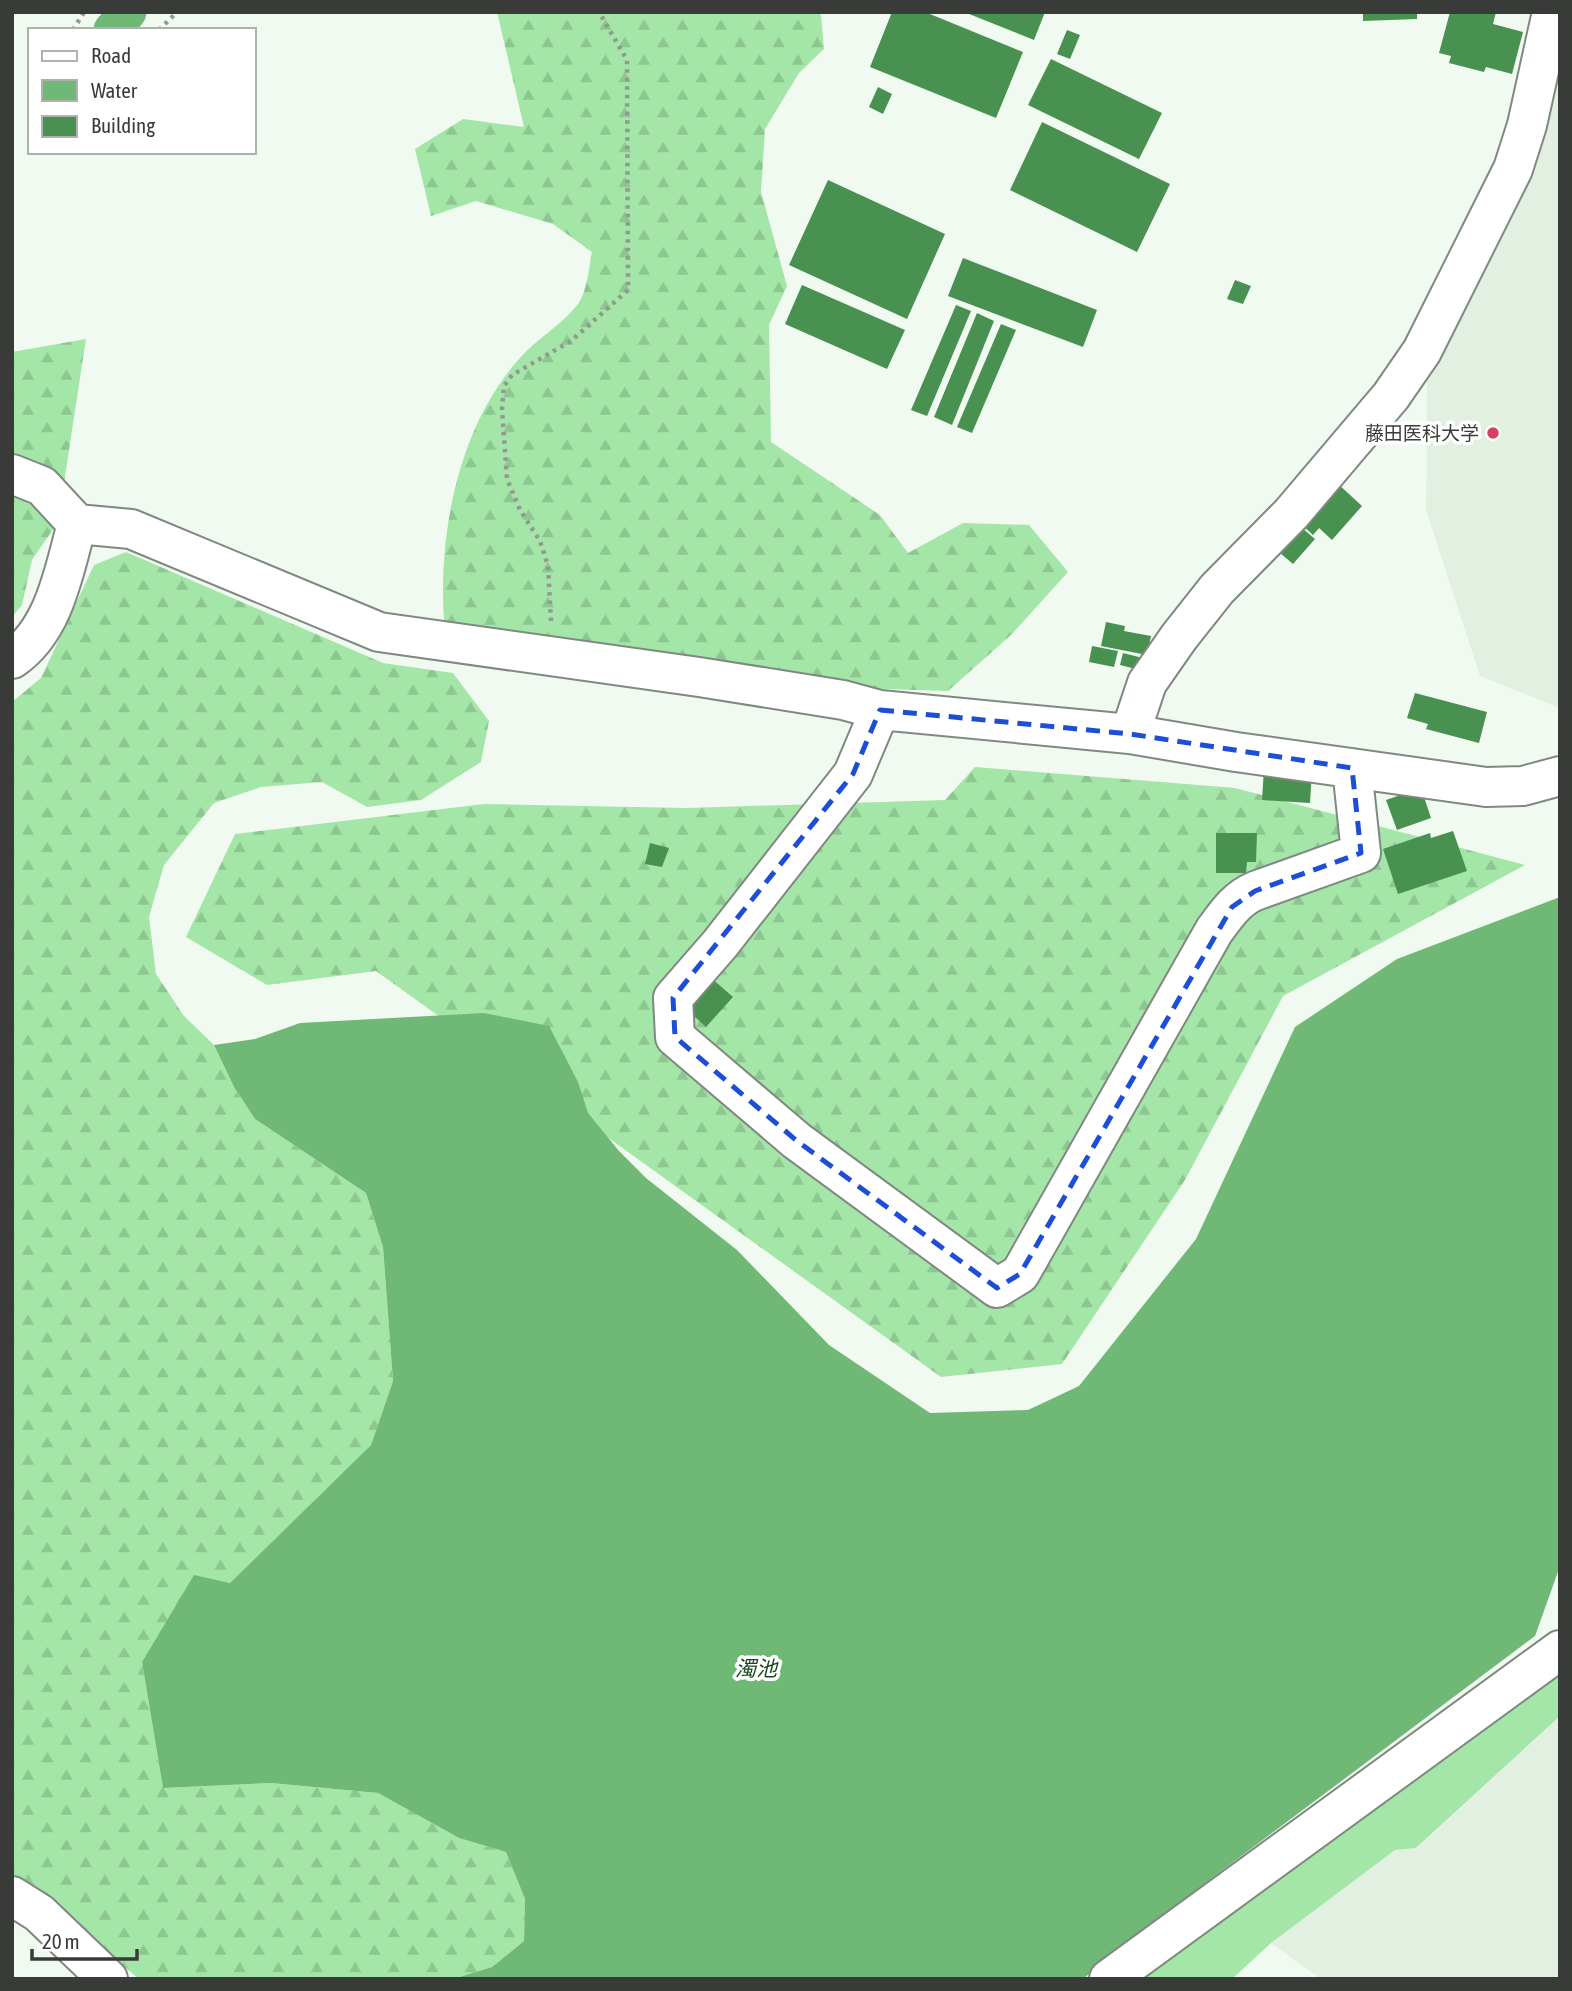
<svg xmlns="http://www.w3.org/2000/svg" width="1572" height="1991" viewBox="0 0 1572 1991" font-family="'Asap Condensed','Noto Sans JP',sans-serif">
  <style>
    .built { fill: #e2f0e2 }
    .grass { fill: #a3e6a7 }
    .forest { fill: url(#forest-firs) }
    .water { fill: #70b876 }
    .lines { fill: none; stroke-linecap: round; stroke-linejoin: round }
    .canal { stroke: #70b876; stroke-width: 37 }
    .building { fill: #499151 }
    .minor-casing { stroke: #808981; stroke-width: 42 }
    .path { stroke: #929892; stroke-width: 4.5; stroke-dasharray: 3.5 5; stroke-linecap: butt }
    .minor { stroke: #fff; stroke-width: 38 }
    .marked { fill: none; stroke: #1d4ed8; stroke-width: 5; stroke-dasharray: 14 9; stroke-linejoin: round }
    .poi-dot { fill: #d34362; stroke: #fff; stroke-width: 2.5 }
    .labels { text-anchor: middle; stroke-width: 7; stroke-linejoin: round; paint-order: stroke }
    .poi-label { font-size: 19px; fill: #383b38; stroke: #fff; text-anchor: end }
    .water-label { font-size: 21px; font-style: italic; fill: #164a1e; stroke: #fff }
  </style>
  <defs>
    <pattern id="forest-firs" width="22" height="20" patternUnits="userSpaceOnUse" patternTransform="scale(1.75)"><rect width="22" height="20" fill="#a3e6a7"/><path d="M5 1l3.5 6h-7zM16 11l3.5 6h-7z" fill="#8dc690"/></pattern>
  </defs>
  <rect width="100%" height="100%" fill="#f1faf1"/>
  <path class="built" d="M1560,12V708L1480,676L1426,510L1427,356Z
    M1560,1716V1979H1321L1271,1943L1395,1850L1417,1848Z"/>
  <path class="grass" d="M1560,1676V1716L1416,1848L1395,1850L1271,1943L1232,1979H1122L1540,1678Z"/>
  <path class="forest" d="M497,12H818L821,15L824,49L799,73L765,129L761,192L787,286L769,325L771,442L880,515L908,553L963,523L1029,525L1068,572L1012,634L948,691L796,686L445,631C436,541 457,428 519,359C536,339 562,325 578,304C587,292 589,267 592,252L553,224L476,201L431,216L415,149L463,119L524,127Z
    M86,339L58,522L32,560L22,605L12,617V352Z
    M126,552L383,663L453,673L489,721L481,762L421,800L367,807L322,782L261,787L214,803L164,865L149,917L156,974L184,1016L214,1045L234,1087L255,1119L366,1193L383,1247L393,1381L371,1445L230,1583L194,1576L142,1662L163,1788L271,1783L378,1793L459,1838L506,1852L525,1899L524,1941L492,1967L453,1979H139L28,1884L12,1877V702L41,678L94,565Z
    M975,767L1235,788L1525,865L1283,996L1185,1180L1062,1364L941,1377L376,971L267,985L186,937L235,834L484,804L686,808L945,800Z"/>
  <path class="water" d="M1560,897V1566L1535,1636L1132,1938L1083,1979H453L492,1967L524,1941L525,1899L506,1852L459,1838L378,1793L271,1783L163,1788L142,1662L194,1575L230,1583L371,1445L393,1381L383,1247L366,1193L255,1119L234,1087L214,1045L255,1039L300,1023L484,1013L549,1026L578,1082L588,1113L619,1151L646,1178L737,1250L829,1345L930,1413L1028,1410L1079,1386L1196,1239L1295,1027L1397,959Z"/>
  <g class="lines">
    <path class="canal" d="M112,30L128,12"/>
  </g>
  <path class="building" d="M892,12H925L1023,52L996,118L870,67Z
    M964,12H1045L1034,40Z
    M1363,12H1417V19L1363,21Z
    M1450,12H1496L1493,24L1523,32L1512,74L1486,67L1484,72L1449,63L1451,56L1439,53Z
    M1067,30L1080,35L1070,59L1057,54Z
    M1051,59L1162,113L1139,159L1028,105Z
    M878,87L892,94L883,114L869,107Z
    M1042,122L1170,184L1137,252L1010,190Z
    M828,180L945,234L907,319L789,265Z
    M963,258L1097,310L1083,347L948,296Z
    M1235,280L1251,286L1243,304L1227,299Z
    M802,285L905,330L887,369L785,324Z
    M956,305L971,311L927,416L911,410Z
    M977,313L994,321L952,425L934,417Z
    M1001,324L1016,330L972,433L957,427Z
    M1337,483L1362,506L1332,540L1319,528L1313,535L1300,523Z
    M1295,522L1315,539L1293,564L1273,547Z
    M1106,622L1125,626L1124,631L1151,636L1147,655L1101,646Z
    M1092,646L1118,651L1114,667L1089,662Z
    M1123,653L1143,658L1140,670L1120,665Z
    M1415,693L1487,712L1479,743L1426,729L1428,724L1407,718Z
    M1264,768L1312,771L1310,803L1262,800Z
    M1421,788L1431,818L1397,830L1386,800Z
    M1453,831L1467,871L1398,894L1383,849L1430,833L1431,838Z
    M1216,833H1257L1256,862H1247L1246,873H1216Z
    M650,843L669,848L662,867L645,864Z
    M710,977L733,997L706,1027L684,1007Z"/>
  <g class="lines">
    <defs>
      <path id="minor" d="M12,474L42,486L77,524L131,529L379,632L699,677L843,700L880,710L1130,734L1236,752L1486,787L1523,786L1560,776
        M12,659C55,630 64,570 77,524
        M880,710L853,774L720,944L673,998L675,1037L797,1141L997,1288L1020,1274L1214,931C1226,915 1236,899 1255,891L1361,853L1352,768
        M1130,734L1147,683L1179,637L1217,589L1291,514L1391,396L1422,351L1513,169L1527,125L1552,12
        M12,1896L39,1913L108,1979
        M1109,1979L1560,1650"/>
    </defs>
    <use href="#minor" class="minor-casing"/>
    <path class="path" d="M73,30L84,12
      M159,30L177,12
      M551,621L548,566L540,541L520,510L507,479L502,409L504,386L512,375L571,341L628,290L627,60L599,12"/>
    <use href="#minor" class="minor"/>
  </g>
  <path class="marked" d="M880,710L1130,734L1352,768L1361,853L1255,891L1232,907L1020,1274L997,1288L797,1141L675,1037L673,998L853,774Z"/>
  <circle class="poi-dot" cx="1493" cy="433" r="7"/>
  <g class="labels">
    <g class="poi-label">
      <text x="1479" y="440">藤田医科大学</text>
    </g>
    <g class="water-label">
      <text x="756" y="1676">濁池</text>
    </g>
  </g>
  <rect width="1572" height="1991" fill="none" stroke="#383b38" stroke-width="28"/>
  <rect x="28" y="28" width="228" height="126" fill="#ffffff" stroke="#afb1af" stroke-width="2"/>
  <rect x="42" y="51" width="35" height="10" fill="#ffffff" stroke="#afb1af" stroke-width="2"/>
  <text x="91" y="63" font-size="21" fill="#383b38">Road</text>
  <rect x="42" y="80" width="35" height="21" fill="#70b876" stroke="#afb1af" stroke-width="2"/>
  <text x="91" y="98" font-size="21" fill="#383b38">Water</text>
  <rect x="42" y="116" width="35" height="21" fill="#499151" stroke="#afb1af" stroke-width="2"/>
  <text x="91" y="133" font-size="21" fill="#383b38">Building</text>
  <path d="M32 1949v10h105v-10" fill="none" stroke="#383b38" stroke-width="3.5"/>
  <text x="42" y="1949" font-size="21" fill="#383b38" stroke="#ffffff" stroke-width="5" paint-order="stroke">20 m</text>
</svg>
